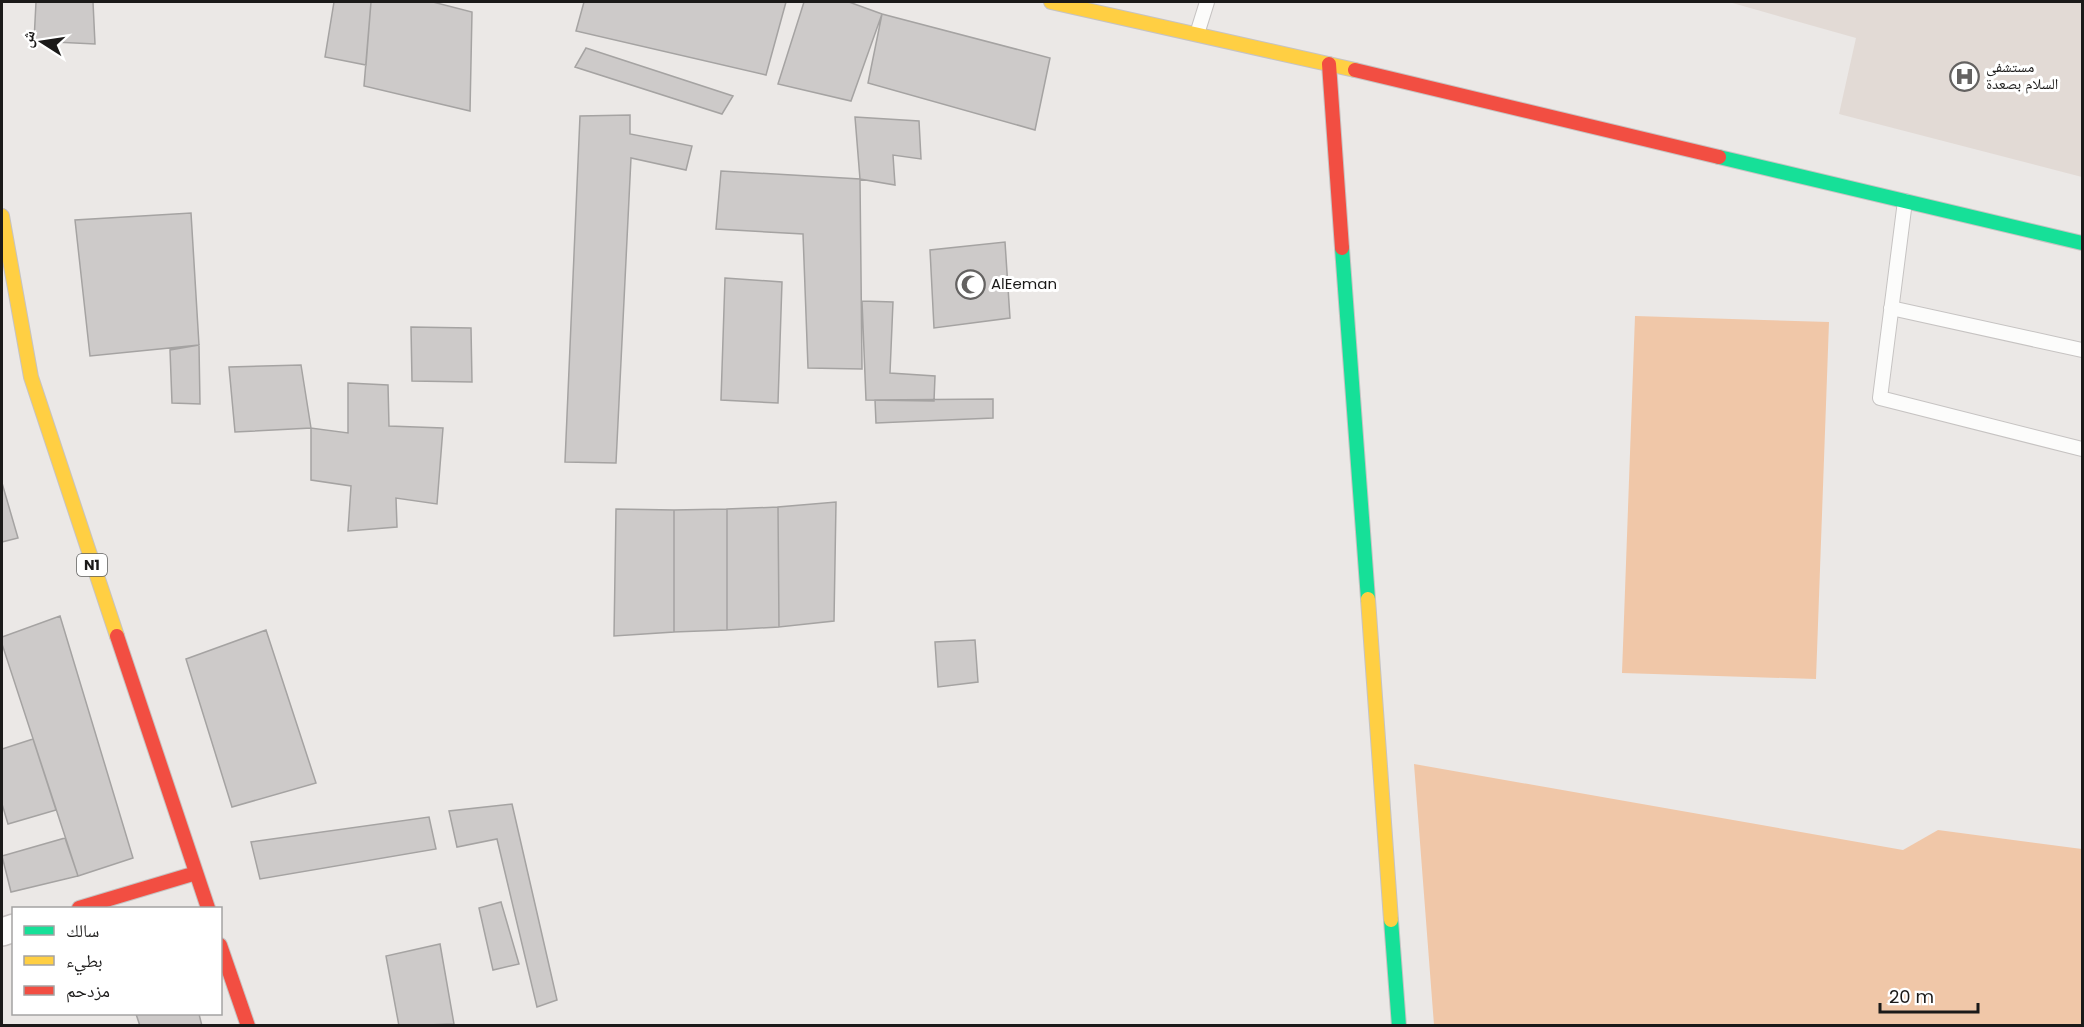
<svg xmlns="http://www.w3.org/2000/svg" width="2084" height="1027" viewBox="0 0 2084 1027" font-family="Poppins,'Noto Naskh Arabic',sans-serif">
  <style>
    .built { fill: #e2dad5 }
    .green { fill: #f0c7a8 }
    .building { fill: #cdcac9; stroke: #a5a3a2; stroke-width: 1.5 }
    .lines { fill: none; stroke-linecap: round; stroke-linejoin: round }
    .lane-casing { stroke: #c6c3c2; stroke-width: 16 }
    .street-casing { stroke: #c6c3c2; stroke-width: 30 }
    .fast-casing { stroke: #c6c3c2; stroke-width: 16 }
    .slow-casing { stroke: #c6c3c2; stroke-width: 16 }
    .jam-casing { stroke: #c6c3c2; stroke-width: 16 }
    .lane { stroke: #fcfcfb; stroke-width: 14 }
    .street { stroke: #fcfcfb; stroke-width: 27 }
    .fast { stroke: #16e098; stroke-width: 14 }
    .slow { stroke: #ffcf43; stroke-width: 14 }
    .jam { stroke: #f24e42; stroke-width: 14 }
    .labels { text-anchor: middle; stroke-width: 6; stroke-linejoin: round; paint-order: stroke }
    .shield { fill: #fff; stroke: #5f5f5e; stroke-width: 1.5 }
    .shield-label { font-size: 14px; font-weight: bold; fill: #1b1a19 }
    .poi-label { font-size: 15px; fill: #1b1a19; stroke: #fff; text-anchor: start }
  </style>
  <rect width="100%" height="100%" fill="#ebe8e6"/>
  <path class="built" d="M1729,2H2082V177L1839,114L1856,38Z"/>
  <path class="green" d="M1635,316L1829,322L1816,679L1622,673Z
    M1414,764L1903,850L1938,830L2082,849V1025H1434Z"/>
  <path class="building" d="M36,2H93L95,44L34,41Z
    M334,2H371L366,65L325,57Z
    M371,2H433L472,12L470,111L364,86Z
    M584,2H786L766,75L576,31Z
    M804,2H849L882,14L851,101L778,84Z
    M882,14L1050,58L1035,130L868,83Z
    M586,48L733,96L722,114L575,67Z
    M630,115V134L692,146L686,170L631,158L616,463L565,462L580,116Z
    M855,117L919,121L921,159L893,155L895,185L860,179Z
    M721,171L860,179L862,369L808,368L803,234L716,229Z
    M191,213L199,345L90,356L75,220Z
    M1005,242L1010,318L934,328L930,250Z
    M725,278L782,282L778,403L721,400Z
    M862,301L893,302L890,373L935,376L934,401L866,400Z
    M411,327L471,328L472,382L412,381Z
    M199,345L200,404L172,403L170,350Z
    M301,365L311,428L235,432L229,367Z
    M348,383L388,385L389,426L443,428L437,504L396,498L397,527L348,531L351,486L311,480V428L348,433Z
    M993,399V418L876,423L875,400Z
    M2,483L18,538L2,542Z
    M836,502L834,621L779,627L778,507Z
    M778,507L779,627L727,630V509Z
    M616,509L674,510V632L614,636Z
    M727,509V630L674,632V510Z
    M60,616L133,858L78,876L2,644V637Z
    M266,630L316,783L232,807L186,659Z
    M975,640L978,682L938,687L935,642Z
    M33,739L56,810L8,824L2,804V749Z
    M512,804L557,1000L537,1007L497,839L457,847L449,811Z
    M429,817L436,849L260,879L251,842Z
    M65,838L78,876L11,892L2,856Z
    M501,902L519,964L493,970L479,908Z
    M440,944L454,1024L399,1026L386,956Z
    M136,1014H199L202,1026H140Z"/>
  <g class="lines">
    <defs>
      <path id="lane" d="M1197,34L1207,2
        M1905,201L1880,398L2082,449
        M1891,308L2082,350"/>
      <path id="street" d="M2,932L14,928"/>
      <path id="fast" d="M1719,157L2082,243
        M1342,248L1368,599
        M1391,920L1399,1026"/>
      <path id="slow" d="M1051,2L1355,70
        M2,216L31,377L117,636
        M1368,599L1391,920"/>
      <path id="jam" d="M1329,64L1342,248
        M1355,70L1719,157
        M117,636L208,908
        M79,908L196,873
        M220,945L248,1026"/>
    </defs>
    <use href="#lane" class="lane-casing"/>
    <use href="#street" class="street-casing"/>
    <use href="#fast" class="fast-casing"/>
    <use href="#slow" class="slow-casing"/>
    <use href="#jam" class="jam-casing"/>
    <use href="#lane" class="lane"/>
    <use href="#street" class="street"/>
    <use href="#fast" class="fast"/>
    <use href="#slow" class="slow"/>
    <use href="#jam" class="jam"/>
  </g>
  <defs>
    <symbol id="hospital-ring" viewBox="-11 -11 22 22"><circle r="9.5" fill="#fff" stroke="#646261" stroke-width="1.5"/><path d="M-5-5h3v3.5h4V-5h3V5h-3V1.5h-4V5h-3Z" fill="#646261"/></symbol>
    <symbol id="mosque-ring" viewBox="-11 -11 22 22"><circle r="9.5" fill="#fff" stroke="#646261" stroke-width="1.5"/><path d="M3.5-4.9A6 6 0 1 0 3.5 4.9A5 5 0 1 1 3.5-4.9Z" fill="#646261"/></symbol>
  </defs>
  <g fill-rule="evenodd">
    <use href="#hospital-ring" x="1948" y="60" width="33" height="33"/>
    <use href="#mosque-ring" x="954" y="268" width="33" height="33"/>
  </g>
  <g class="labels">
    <rect class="shield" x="77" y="554" width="30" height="22" rx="4.5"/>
    <g class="shield-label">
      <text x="92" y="570">N1</text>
    </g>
    <g class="poi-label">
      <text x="1986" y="72">مستشفى<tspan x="1986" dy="17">السلام بصعدة</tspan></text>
      <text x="991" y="289">AlEeman</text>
    </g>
  </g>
  <rect width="2084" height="1027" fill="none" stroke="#1b1a19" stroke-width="6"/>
  <rect x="12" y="907" width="210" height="108" fill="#ffffff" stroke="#a4a3a3" stroke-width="1.5"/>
  <rect x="24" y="926" width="30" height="9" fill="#16e098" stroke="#a4a3a3" stroke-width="1.5"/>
  <text x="66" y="937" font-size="18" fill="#1b1a19">سالك</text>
  <rect x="24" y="956" width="30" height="9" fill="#ffcf43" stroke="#a4a3a3" stroke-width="1.5"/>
  <text x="66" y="967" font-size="18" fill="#1b1a19">بطيء</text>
  <rect x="24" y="986" width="30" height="9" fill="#f24e42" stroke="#a4a3a3" stroke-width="1.5"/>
  <text x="66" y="997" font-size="18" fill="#1b1a19">مزدحم</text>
  <g transform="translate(42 42) rotate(282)" stroke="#ffffff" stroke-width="4.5" paint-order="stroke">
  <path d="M0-4.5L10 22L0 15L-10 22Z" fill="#1b1a19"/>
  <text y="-9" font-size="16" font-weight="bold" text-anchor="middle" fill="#1b1a19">ش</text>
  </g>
  <path d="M1880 1003v9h98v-9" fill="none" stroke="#1b1a19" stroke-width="3"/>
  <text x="1889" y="1003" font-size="18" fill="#1b1a19" stroke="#ffffff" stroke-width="4.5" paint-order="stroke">20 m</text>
</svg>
